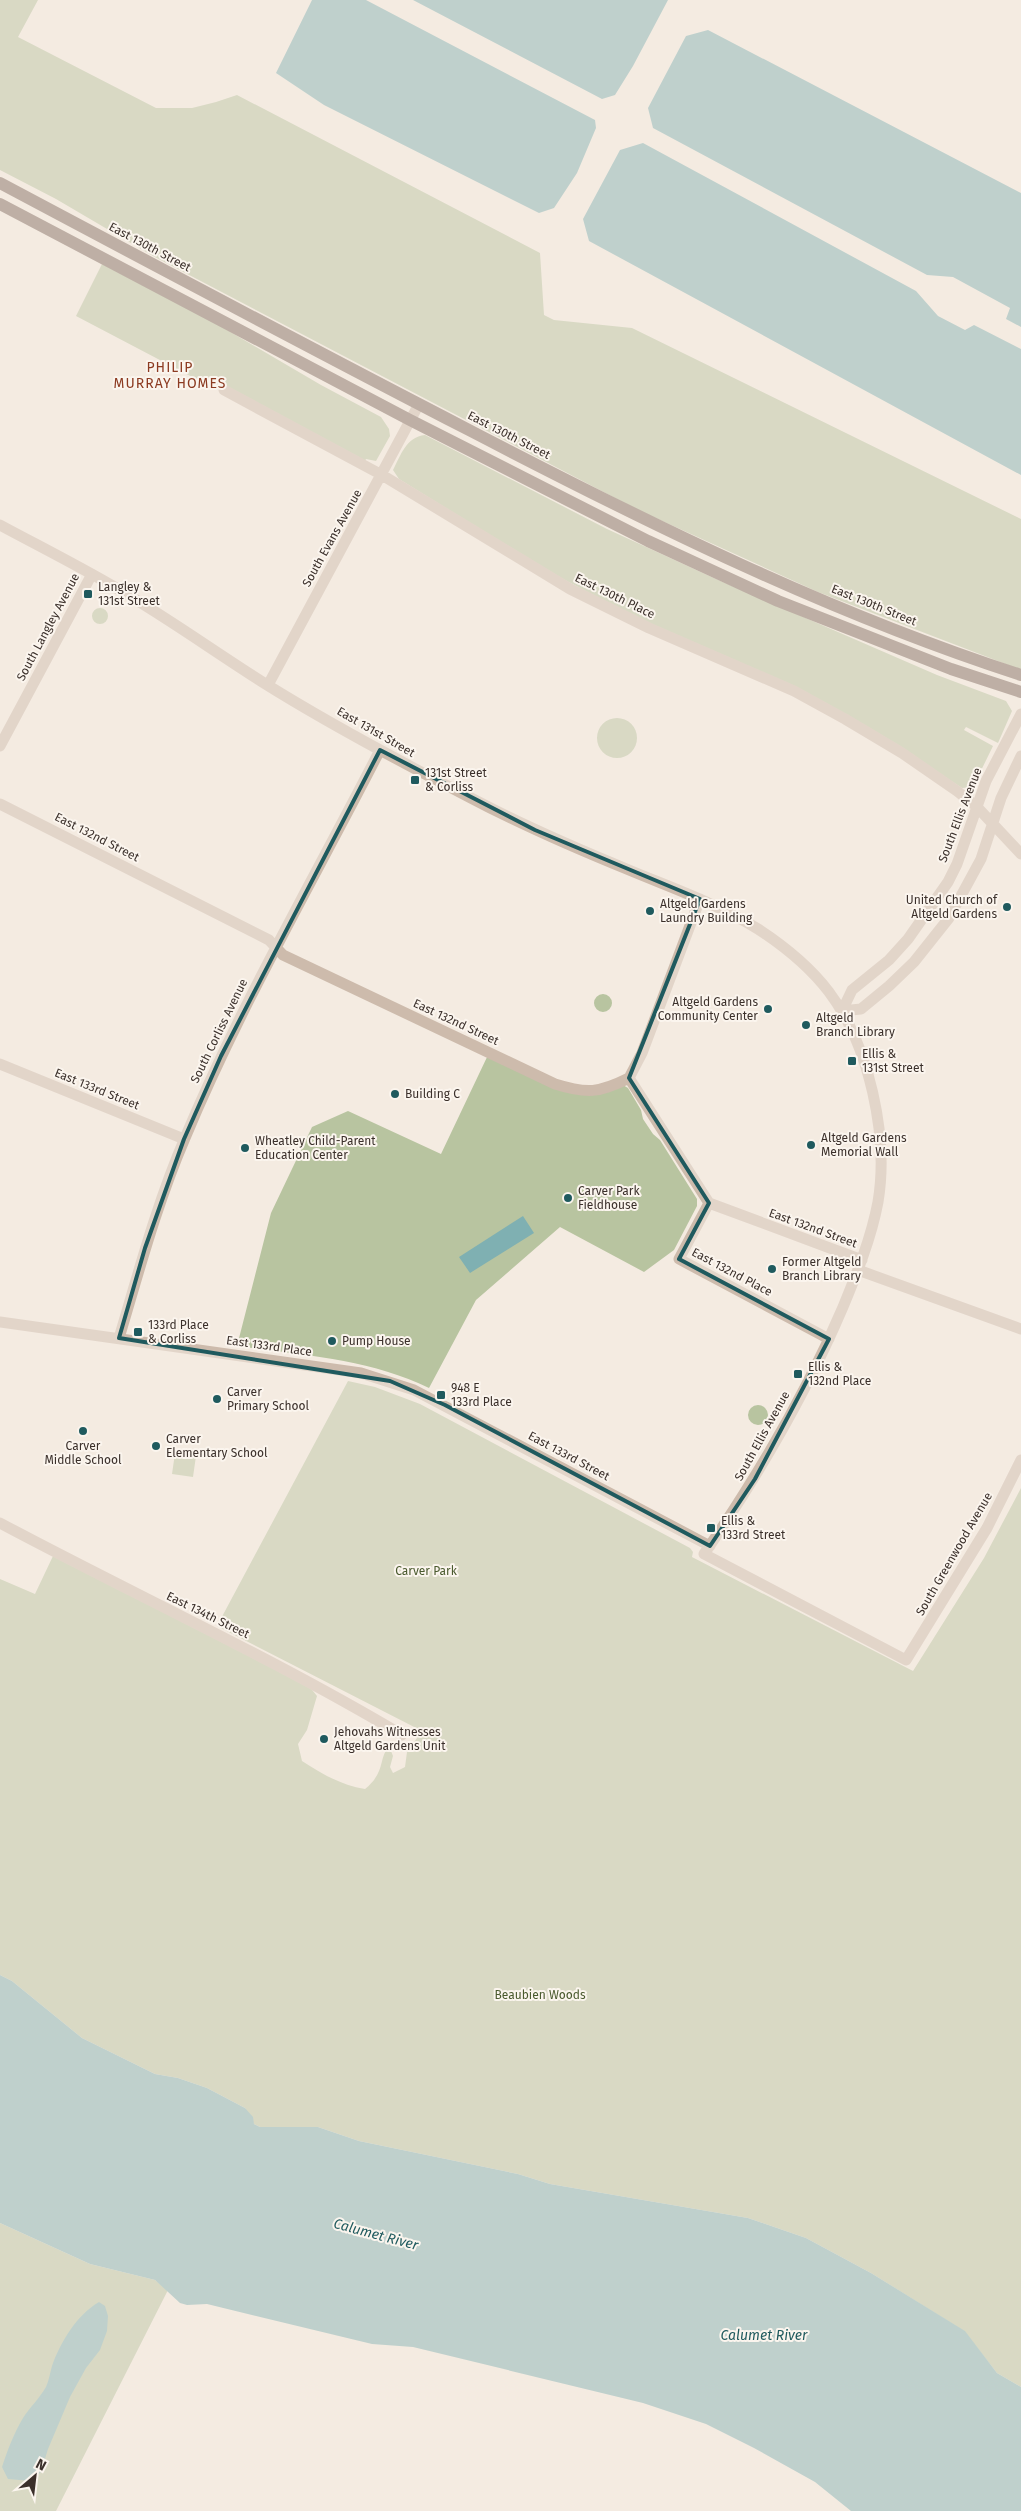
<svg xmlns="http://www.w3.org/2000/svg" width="1021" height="2511" viewBox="0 0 1021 2511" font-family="'Fira Sans',sans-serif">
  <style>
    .green { fill: #b8c4a0 }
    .water { fill: #7fb0b2 }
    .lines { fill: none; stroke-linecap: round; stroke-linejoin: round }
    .minor { stroke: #cdbbac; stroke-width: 11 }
    .major { stroke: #7d675c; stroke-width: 12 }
    .marked { fill: none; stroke: #1f5a5e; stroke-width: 4; stroke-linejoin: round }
    .poi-dot { fill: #1f5a5e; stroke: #fbf5ee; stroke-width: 2 }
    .labels { text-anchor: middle; stroke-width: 4; stroke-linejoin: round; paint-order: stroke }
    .street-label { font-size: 12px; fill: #3b302b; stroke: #fbf5ee }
    .poi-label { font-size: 12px; fill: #3b302b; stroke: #fbf5ee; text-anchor: start }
    .park-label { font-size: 12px; fill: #4a5a2e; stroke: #fbf5ee }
    .neighbourhood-label { font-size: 14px; letter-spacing: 1px; fill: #8c3b22; stroke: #fbf5ee }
    .water-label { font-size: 14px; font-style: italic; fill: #1f5a5e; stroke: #fbf5ee }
  </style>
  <rect width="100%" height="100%" fill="#f4ebe1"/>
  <path class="green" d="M0,0H38L18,37L156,108H192L216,102L237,95L540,253L544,315L554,320L632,328L1021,519V670L818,592L636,509L153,256L56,199L0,170Z
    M102,264L222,327L321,385L381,417L389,429L390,436L376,461L366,459L365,461L221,384L217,390L76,316Z
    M425,435L607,529L716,579L937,675L1006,701L1012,711L998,743L966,727L964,730L993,746L973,787L962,788L881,735L629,614L544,569L399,479L393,470C401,455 406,437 425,435Z
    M92 616a8 8 0 1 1 16 0a8 8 0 1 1-16 0Z
    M597 738a20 20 0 1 1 40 0a20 20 0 1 1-40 0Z
    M594 1003a9 9 0 1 1 18 0a9 9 0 1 1-18 0Z
    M488,1055L555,1087L623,1085L628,1088L641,1110L643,1119L653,1134L660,1140L697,1199V1206L674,1250L644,1272L560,1227L476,1300L429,1388C370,1359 302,1355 237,1346L271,1213L312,1127L348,1111L441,1154Z
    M348,1381L375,1387L420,1404L690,1548L693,1552L692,1557L913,1671L984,1558L1021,1488V2387L997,2373L964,2331L871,2273L806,2238L748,2218L550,2184L518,2174L359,2141L318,2127H260L254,2124L245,2108L207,2088L178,2078L155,2074L82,2038L12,1981L0,1975V1579L35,1594L53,1556L309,1686L317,1696L307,1730L298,1744L302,1761C322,1774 341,1785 365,1789C386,1772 378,1759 389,1746L393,1756L390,1767L393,1773L405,1767L407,1752L422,1731L217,1626Z
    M748 1415a10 10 0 1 1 20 0a10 10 0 1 1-20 0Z
    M175,1453L196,1456L193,1477L172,1474Z
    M0,2223L90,2264L155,2280L168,2290L56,2511H0Z"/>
  <path class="water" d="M312,0H366L595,120L596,128L577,173L554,208L539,213L324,105L276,73Z
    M413,0H668L633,66L615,95L602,99Z
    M708,30L1021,193V327L1006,319L1010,308L953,277L927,275L653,128L648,108L686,36Z
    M643,143L916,291L938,316L965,330L974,325L1021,349V475L589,241L583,219L620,150Z
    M523,1216L534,1233L470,1273L459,1257Z
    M0,1975L12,1981L82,2038L155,2074L178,2078L207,2088L245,2108L253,2117L254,2124L260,2127H318L359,2141L518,2174L550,2184L748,2218L806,2238L871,2273L965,2331L997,2373L1021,2387V2511H851L815,2482L754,2448L706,2424L643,2403L413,2347L372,2344L207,2304L187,2305L180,2303L155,2280L90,2264L0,2223Z
    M99,2302L105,2306L108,2316L107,2331L100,2350L86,2368L70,2397L48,2449L41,2472L31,2481L8,2479L2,2467C7,2451 14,2433 23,2418C30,2407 39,2399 46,2387C49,2380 50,2373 52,2366C61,2341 77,2315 99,2302Z"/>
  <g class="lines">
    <path class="minor" d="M224,390L382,475L570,589L649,628L794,691L845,719L902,753L957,791L977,807L1021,854
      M0,525C39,546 79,566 118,589C168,618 215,652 264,683C331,725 401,762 471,798C522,825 575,848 629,870C672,888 718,904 758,929C784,946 810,967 829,992C869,1045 889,1136 878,1202C871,1239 857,1273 843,1307C806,1394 758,1476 704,1554L906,1660L987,1528L1021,1460
      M268,685L419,404
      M0,746L92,574
      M0,804L269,940L283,955L555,1084C587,1094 599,1093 629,1078L709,1203L862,1260
      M842,1011L852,990L889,960L908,939L948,882L957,864L986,781L1021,714
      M842,1011L861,1009L889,986L914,962L949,918L981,859L1001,798L1021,756
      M0,1064L184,1139
      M629,1078L642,1053L700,899
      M709,1203L679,1259L829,1339
      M858,1270L1021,1329
      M0,1322L361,1373L414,1390L710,1546
      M119,1338C139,1271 157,1203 185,1138C241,1004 314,879 380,750
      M0,1523C133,1594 271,1657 402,1735"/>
    <path class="major" d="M0,183C156,266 312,349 469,430C648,523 829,613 1021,675
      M0,204L410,420L648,541L778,601L951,669L1021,692"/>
  </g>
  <path d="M0 0H1021V2511H0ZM380,750L535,830L700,899L629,1078L709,1203L679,1259L829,1339L755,1479L710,1546L445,1405L390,1381L119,1338L145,1248L184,1139L221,1056Z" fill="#f4ebe1" fill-opacity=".55" fill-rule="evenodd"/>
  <path class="marked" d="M380,750L535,830L700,899L629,1078L709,1203L679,1259L829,1339L755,1479L710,1546L445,1405L390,1381L119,1338L145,1248L184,1139L221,1056Z"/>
  <g class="poi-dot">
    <rect x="83" y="589" width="10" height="10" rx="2.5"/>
    <rect x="410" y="775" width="10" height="10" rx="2.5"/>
    <circle cx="1007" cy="907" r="5"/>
    <circle cx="650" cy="911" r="5"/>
    <circle cx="768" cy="1009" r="5"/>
    <circle cx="806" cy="1025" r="5"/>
    <rect x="847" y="1056" width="10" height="10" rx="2.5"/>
    <circle cx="395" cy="1094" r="5"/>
    <circle cx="811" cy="1145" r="5"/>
    <circle cx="245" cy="1148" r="5"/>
    <circle cx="568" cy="1198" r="5"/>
    <circle cx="772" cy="1269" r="5"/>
    <rect x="133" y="1327" width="10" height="10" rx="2.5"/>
    <circle cx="332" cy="1341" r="5"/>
    <rect x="793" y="1369" width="10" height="10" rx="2.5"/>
    <rect x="436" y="1390" width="10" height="10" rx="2.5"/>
    <circle cx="217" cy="1399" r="5"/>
    <circle cx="83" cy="1431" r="5"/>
    <circle cx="156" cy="1446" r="5"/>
    <rect x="706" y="1523" width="10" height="10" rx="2.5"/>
    <circle cx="324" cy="1739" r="5"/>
  </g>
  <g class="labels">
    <g class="street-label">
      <text transform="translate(150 247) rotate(28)" y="4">East 130th Street</text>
      <text transform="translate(509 435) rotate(27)" y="4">East 130th Street</text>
      <text transform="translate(332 538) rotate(-61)" y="4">South Evans Avenue</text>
      <text transform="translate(615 596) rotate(26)" y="4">East 130th Place</text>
      <text transform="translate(874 605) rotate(22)" y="4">East 130th Street</text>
      <text transform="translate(48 627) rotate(-62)" y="4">South Langley Avenue</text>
      <text transform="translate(376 732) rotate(30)" y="4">East 131st Street</text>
      <text transform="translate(960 815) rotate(-69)" y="4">South Ellis Avenue</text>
      <text transform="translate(97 837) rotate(27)" y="4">East 132nd Street</text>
      <text transform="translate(456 1022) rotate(25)" y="4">East 132nd Street</text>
      <text transform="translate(219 1031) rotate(-64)" y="4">South Corliss Avenue</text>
      <text transform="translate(97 1089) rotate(22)" y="4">East 133rd Street</text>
      <text transform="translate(813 1228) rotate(20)" y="4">East 132nd Street</text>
      <text transform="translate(732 1272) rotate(28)" y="4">East 132nd Place</text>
      <text transform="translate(269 1346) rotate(8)" y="4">East 133rd Place</text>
      <text transform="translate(762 1436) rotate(-61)" y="4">South Ellis Avenue</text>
      <text transform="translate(569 1456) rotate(28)" y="4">East 133rd Street</text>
      <text transform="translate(954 1554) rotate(-60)" y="4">South Greenwood Avenue</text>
      <text transform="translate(208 1615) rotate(26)" y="4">East 134th Street</text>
    </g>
    <g class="poi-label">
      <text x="98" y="591">Langley &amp;<tspan x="98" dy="14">131st Street</tspan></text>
      <text x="425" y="777">131st Street<tspan x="425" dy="14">&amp; Corliss</tspan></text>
      <text x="997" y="904" text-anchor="end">United Church of<tspan x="997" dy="14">Altgeld Gardens</tspan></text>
      <text x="660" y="908">Altgeld Gardens<tspan x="660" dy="14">Laundry Building</tspan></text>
      <text x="758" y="1006" text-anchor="end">Altgeld Gardens<tspan x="758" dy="14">Community Center</tspan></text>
      <text x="816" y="1022">Altgeld<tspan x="816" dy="14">Branch Library</tspan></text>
      <text x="862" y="1058">Ellis &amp;<tspan x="862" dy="14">131st Street</tspan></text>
      <text x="405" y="1098">Building C</text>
      <text x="821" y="1142">Altgeld Gardens<tspan x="821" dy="14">Memorial Wall</tspan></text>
      <text x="255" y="1145">Wheatley Child-Parent<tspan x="255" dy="14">Education Center</tspan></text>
      <text x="578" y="1195">Carver Park<tspan x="578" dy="14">Fieldhouse</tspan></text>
      <text x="782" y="1266">Former Altgeld<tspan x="782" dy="14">Branch Library</tspan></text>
      <text x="148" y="1329">133rd Place<tspan x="148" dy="14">&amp; Corliss</tspan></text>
      <text x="342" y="1345">Pump House</text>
      <text x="808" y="1371">Ellis &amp;<tspan x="808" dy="14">132nd Place</tspan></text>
      <text x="451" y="1392">948 E<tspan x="451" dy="14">133rd Place</tspan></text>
      <text x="227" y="1396">Carver<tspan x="227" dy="14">Primary School</tspan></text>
      <text x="166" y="1443">Carver<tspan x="166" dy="14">Elementary School</tspan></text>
      <text x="83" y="1450" text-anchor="middle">Carver<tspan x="83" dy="14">Middle School</tspan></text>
      <text x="721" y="1525">Ellis &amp;<tspan x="721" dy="14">133rd Street</tspan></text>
      <text x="334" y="1736">Jehovahs Witnesses<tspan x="334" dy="14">Altgeld Gardens Unit</tspan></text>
    </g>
    <g class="park-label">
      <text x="426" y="1575">Carver Park</text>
      <text x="540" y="1999">Beaubien Woods</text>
    </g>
    <g class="neighbourhood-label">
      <text x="170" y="372">PHILIP<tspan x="170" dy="16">MURRAY HOMES</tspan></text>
    </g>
    <g class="water-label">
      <text transform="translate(376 2234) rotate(15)" y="5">Calumet River</text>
      <text x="764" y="2340">Calumet River</text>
    </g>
  </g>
  <g transform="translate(35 2476) rotate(28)" stroke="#fbf5ee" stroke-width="4" paint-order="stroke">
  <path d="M0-4L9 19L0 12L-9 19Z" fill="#3b302b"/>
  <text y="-8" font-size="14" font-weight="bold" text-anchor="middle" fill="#3b302b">N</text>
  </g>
</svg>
